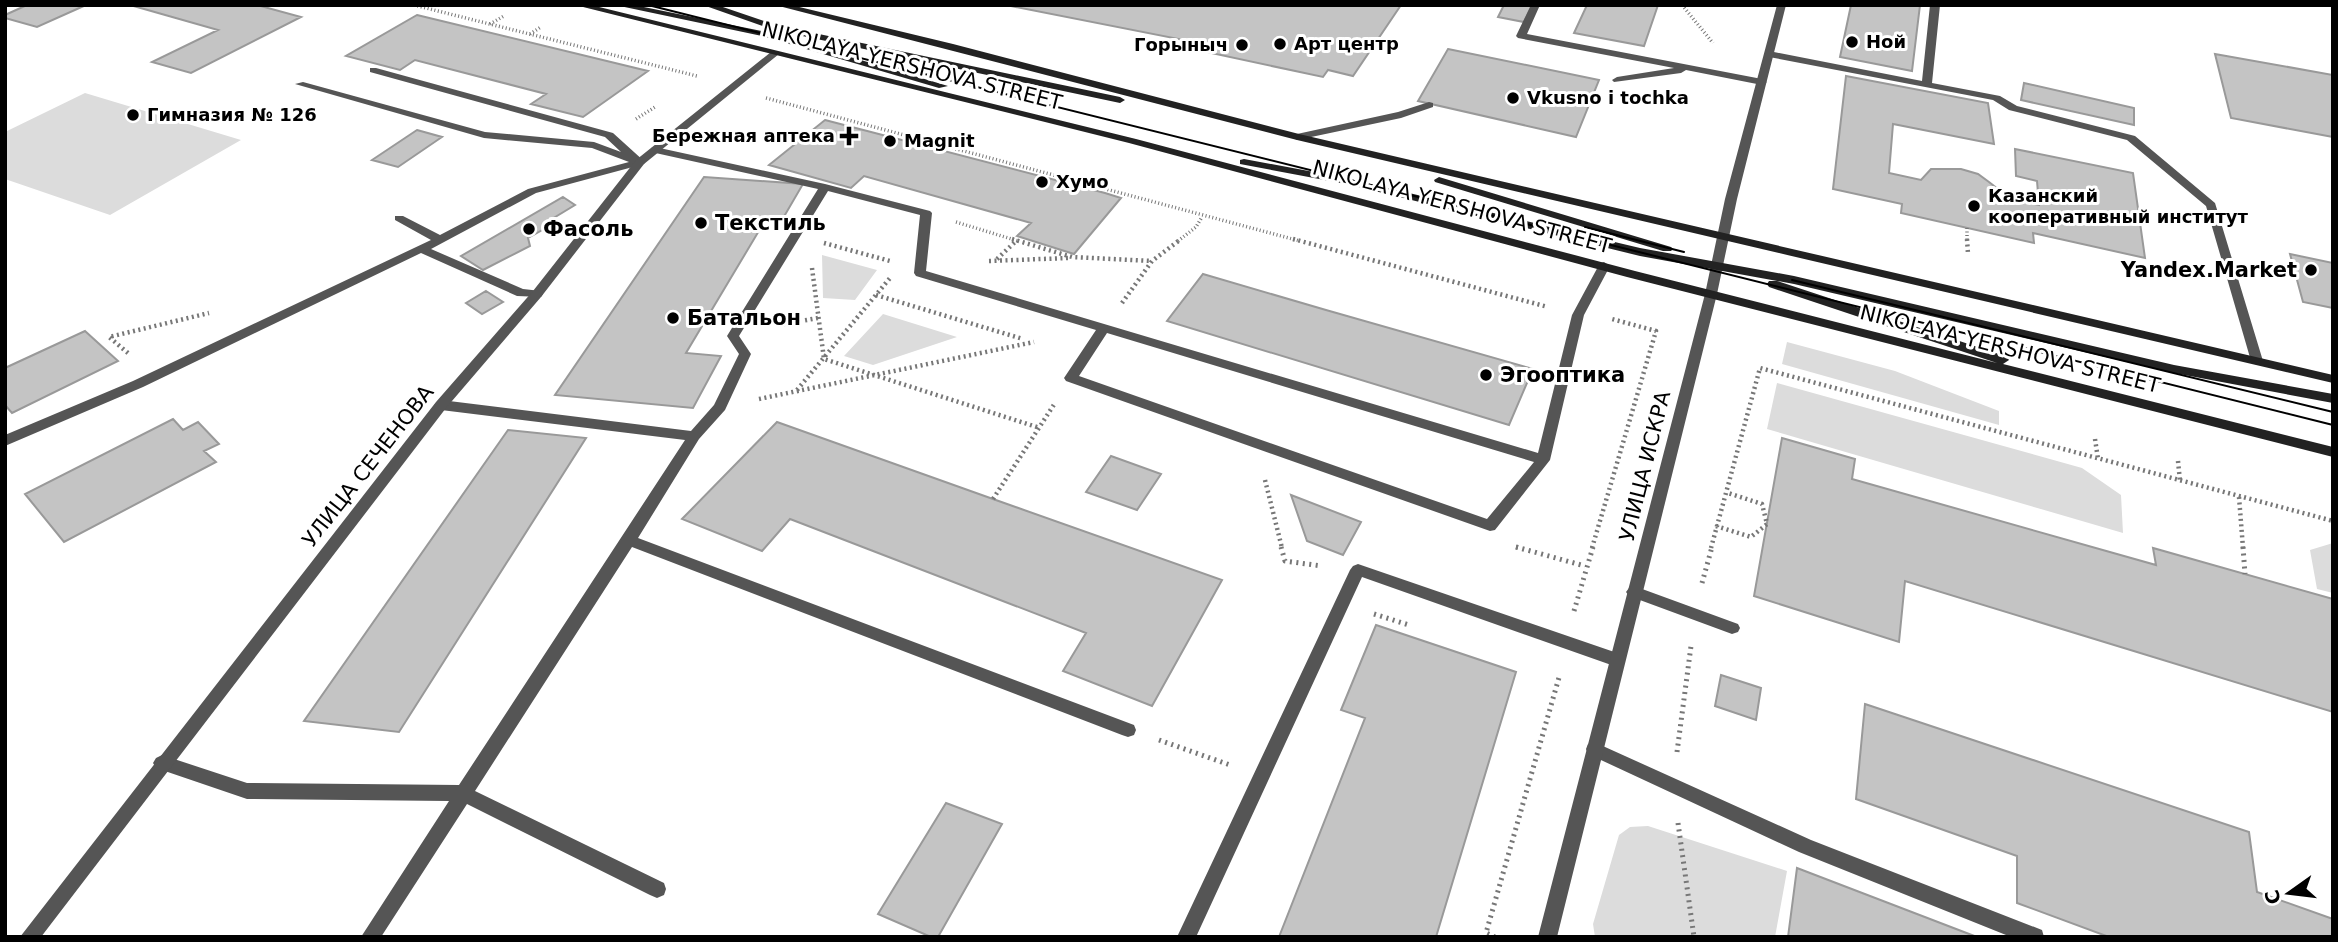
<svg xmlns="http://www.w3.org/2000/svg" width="2338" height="942" viewBox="0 0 2338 942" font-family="'DejaVu Sans',sans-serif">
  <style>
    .green { fill: #dcdcdc }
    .building { fill: #c4c4c4; stroke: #999; stroke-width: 2 }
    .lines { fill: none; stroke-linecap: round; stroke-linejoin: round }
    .path-far2 { stroke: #777; stroke-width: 3.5; stroke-dasharray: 1 2.5; stroke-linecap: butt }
    .path-far1 { stroke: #777; stroke-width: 4.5; stroke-dasharray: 2 3.5; stroke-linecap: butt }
    .path { stroke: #777; stroke-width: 5; stroke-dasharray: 2 4.5; stroke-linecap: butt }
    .lane { fill: #555; fill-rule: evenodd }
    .street { fill: #555; fill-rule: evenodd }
    .secondary { fill: #222; fill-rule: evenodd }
    .tram { stroke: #000; stroke-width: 2 }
    .poi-dot { fill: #000; stroke: #fff; stroke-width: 2.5 }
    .labels { text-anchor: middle; stroke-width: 6; stroke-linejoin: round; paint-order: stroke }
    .far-poi-label { font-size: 18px; font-weight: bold; fill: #000; stroke: #fff; text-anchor: start }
    .street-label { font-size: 21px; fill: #000; stroke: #fff }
    .poi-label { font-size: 21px; font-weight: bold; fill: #000; stroke: #fff; text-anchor: start }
  </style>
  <rect width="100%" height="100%" fill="#fff"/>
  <path class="green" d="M85,93L241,140L110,215L5,179V132Z
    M822,255L877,270L855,300L823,298Z
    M883,314L957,337L873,365L844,356Z
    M1787,342L1895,371L1999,411V425L1782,364Z
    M1777,383L2082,468L2121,495L2123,533L1767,429Z
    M2333,543V593L2317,589L2310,550Z
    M1648,826L1787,871L1775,937H1595L1593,924L1619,835L1630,827Z"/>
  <path class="building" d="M27,5H86L37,27L5,18V15Z
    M130,5H257L301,17L191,73L152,62L218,30Z
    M1006,5H1401L1353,76L1328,70L1323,77L1183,47L1189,41Z
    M1504,5H1532L1524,22L1498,17Z
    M1587,5H1658L1644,46L1574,33Z
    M1851,5H1920L1912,71L1840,57Z
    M417,15L648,71L583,117L531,104L546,94L415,60L400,70L346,56Z
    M1448,49L1599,80L1576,137L1418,101Z
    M2215,54L2333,75V137L2231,118Z
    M1846,76L1988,103L1994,144L1893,124L1889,173L1921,180L1931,169H1961L1978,174L1989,182L1998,189L1999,197L2039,205L2037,181L2016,176L2015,149L2133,173L2145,258L2033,233L2034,243L1901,213L1902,204L1833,189Z
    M2024,83L2134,108V125L2021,100Z
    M825,120L1105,193L1121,198L1074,254L1017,236L1031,223L864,176L851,188L769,165Z
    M417,130L442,137L398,167L372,160Z
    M704,177L803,184L782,220L766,219L686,353L721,356L693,408L555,395Z
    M563,197L575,205L552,219L555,223L528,238L530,246L483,270L461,256Z
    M2290,254L2333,263V308L2303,302Z
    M1203,274L1326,310L1533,369L1509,425L1167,321Z
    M486,291L503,302L482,314L466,303Z
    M85,331L118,361L12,413L5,405V368Z
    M173,419L183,430L198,422L219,444L204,451L216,462L64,542L25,494Z
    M777,422L993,499L1222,580L1152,706L1063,671L1086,633L790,519L762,551L682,519Z
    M508,430L586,438L399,732L304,721Z
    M1782,438L1855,459L1852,479L2156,565L2153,548L2333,599V712L1905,581L1899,642L1754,596Z
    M1111,456L1161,474L1137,510L1086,492Z
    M1291,495L1361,522L1343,555L1307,541Z
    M1376,625L1516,672L1436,937H1279L1365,718L1341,710Z
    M1721,675L1761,688L1756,720L1715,706Z
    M1865,704L2249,832L2257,892L2333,919V937H2109L2017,903V856L1856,799Z
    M946,803L1002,824L938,937H931L878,914Z
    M1797,868L1977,937H1788Z"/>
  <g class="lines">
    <path class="path-far2" d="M414,5L697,76
      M1682,5L1713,43
      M490,24L504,16
      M530,34L541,27
      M766,98L1300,241
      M636,119L655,107
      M956,222L1018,241
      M1967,228V241
      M1178,241L1196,227L1202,217"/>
    <path class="path-far1" d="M1012,239L1072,257L1152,261
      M1293,239L1548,307
      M1967,239L1968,254
      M824,243L890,261
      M997,259L1016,241
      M989,261L1068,258
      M812,268L824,359L1040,428
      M876,295L1023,339
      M1122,303L1152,261L1181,239
      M778,325L818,318
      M128,353L109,337L209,313
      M797,390L890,278
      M759,399L1034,342
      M2095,439L2098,459
      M2178,461L2180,481
      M1265,480L1282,548
      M2239,497L2243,548
      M993,499L1055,403
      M1716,526L1751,537L1767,524L1762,504L1728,493
      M1516,547L1521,548
      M1592,548L1656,331L1612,319
      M1711,548L1760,368L2333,521"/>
    <path class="path" d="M1281,547L1285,561L1322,566
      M1516,547L1585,566
      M2243,547L2245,574
      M1702,583L1712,547
      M1574,611L1593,547
      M1374,614L1409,625
      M1159,740L1230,765
      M1677,752L1691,646
      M1678,823L1694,937
      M1495,937L1486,933L1560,674"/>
    <path class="lane" d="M1531,5H1540L1527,34L1762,79L1767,82L1762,85L1686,70L1681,73L1614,82L1612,80L1617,77L1674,68L1518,38L1516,36Z
      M1930,5H1940L1932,83L2000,96L2017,106L2135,136L2215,203L2263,361L2262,364L2257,365L2251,361L2206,206L2127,140L2009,110L1993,100L1769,57L1764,54L1769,51L1922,81Z
      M370,68H376L613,133L645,162L644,164L536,193L431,249L523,289L541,291L543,294L541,297L517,296L421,253L143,387L5,446V435L133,381L431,240L395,220V216H403L440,235L528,189L629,162L592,148L484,138L295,84L303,82L485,132L594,142L621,152L605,137L370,72Z
      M1429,102L1433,103V107L1401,118L1297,140L1292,137L1297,134L1398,112Z
      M655,147L825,184L930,211L932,213L926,271L1538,453L1572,315L1600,263L1604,262L1610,266L1584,315L1550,460L1495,530L1490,531L1066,381L1064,378L1096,330L916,276L914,273L920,215L828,191L739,336L751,354L725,410L699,439L638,538L1134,725L1136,730L1134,735L1128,737L1122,735L632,547L475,791L664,883L666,889L664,895L657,898L650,895L467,804L381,937H361L449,801L247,799L156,768L153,763L156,758L162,755L247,783L459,785L685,440L441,410L434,405L441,400L691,431L714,405L739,354L727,336L818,189L651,152V148ZM1107,333L1534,462L1487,519L1079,376Z
      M1358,564L1623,655L1625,660L1623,665L1617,667L1362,577L1196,937H1177L1350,570L1353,566Z
      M1634,586L1738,624L1740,628L1738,632L1732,634L1629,596L1626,592L1629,588Z
      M1594,742L1811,840L2042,930L2044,937H2011L1799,852L1588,754L1586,749L1588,744Z"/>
    <path class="street" d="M1777,5H1786L1737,199L1717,294L1557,937H1538L1705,294L1725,199Z
      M771,52L779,54L644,164L541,297L446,408L41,937H20L436,402L533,291L636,160Z"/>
    <path class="secondary" d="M575,5H591L1136,139L1635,271L1997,363L1769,287L1767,284L1769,281H1777L2008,357L2009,360L2003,364L2333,447V457L1627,277L1129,143Z
      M615,5H634L767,32L948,86L939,88L762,36Z
      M703,5H717L776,25L1120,97L1125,100L1120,103L774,30Z
      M775,5H791L953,44L1299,134L2333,375V383L1297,140Z
      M1244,159L1346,178L1640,248L1794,276L2174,365L2333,394V403L2174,373L1794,284L1640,256L1346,184L1240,164V160Z
      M1439,177L1671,247L1673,249L1671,251H1663L1435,182L1434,180Z"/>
    <path class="tram" d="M648,5L2333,425
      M1585,227L1684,252
      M1792,280L2333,412"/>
  </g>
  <g class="poi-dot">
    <circle cx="1852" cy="42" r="7"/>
    <circle cx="1280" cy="44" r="7"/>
    <circle cx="1242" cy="45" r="7"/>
    <circle cx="1513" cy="98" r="7"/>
    <circle cx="133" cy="115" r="7"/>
    <path d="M845.5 125.5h7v7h7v7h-7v7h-7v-7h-7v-7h7z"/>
    <circle cx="890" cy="141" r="7"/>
    <circle cx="1042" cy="182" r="7"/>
    <circle cx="1974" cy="206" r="7"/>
    <circle cx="701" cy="223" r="7"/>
    <circle cx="529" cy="229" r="7"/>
    <circle cx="2311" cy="270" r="7"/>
    <circle cx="673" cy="318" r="7"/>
    <circle cx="1486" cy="375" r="7"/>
  </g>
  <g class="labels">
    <g class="far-poi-label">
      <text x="1866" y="48">Ной</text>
      <text x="1294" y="50">Арт центр</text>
      <text x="1228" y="51" text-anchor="end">Горыныч</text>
      <text x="1527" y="104">Vkusno i tochka</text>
      <text x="147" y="121">Гимназия № 126</text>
      <text x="835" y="142" text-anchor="end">Бережная аптека</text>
      <text x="904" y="147">Magnit</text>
      <text x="1056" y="188">Хумо</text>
      <text x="1988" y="202">Казанский<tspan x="1988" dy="21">кооперативный институт</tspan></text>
    </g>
    <g class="street-label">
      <text transform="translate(912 66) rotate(14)" y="7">NIKOLAYA YERSHOVA STREET</text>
      <text transform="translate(1462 207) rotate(15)" y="7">NIKOLAYA YERSHOVA STREET</text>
      <text transform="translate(2010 349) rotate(14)" y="7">NIKOLAYA YERSHOVA STREET</text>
      <text transform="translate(368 466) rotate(-52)" y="7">УЛИЦА СЕЧЕНОВА</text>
      <text transform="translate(1645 466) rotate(-76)" y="7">УЛИЦА ИСКРА</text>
    </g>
    <g class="poi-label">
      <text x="715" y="230">Текстиль</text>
      <text x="543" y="236">Фасоль</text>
      <text x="2297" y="277" text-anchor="end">Yandex.Market</text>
      <text x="687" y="325">Батальон</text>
      <text x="1500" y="382">Эгооптика</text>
    </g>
  </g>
  <rect width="2338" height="942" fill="none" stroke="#000000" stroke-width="14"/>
  <g transform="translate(2289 893) rotate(256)" stroke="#ffffff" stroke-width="5" paint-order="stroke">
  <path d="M0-5L12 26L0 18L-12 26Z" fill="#000000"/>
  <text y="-10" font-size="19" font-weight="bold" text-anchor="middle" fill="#000000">С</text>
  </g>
</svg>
